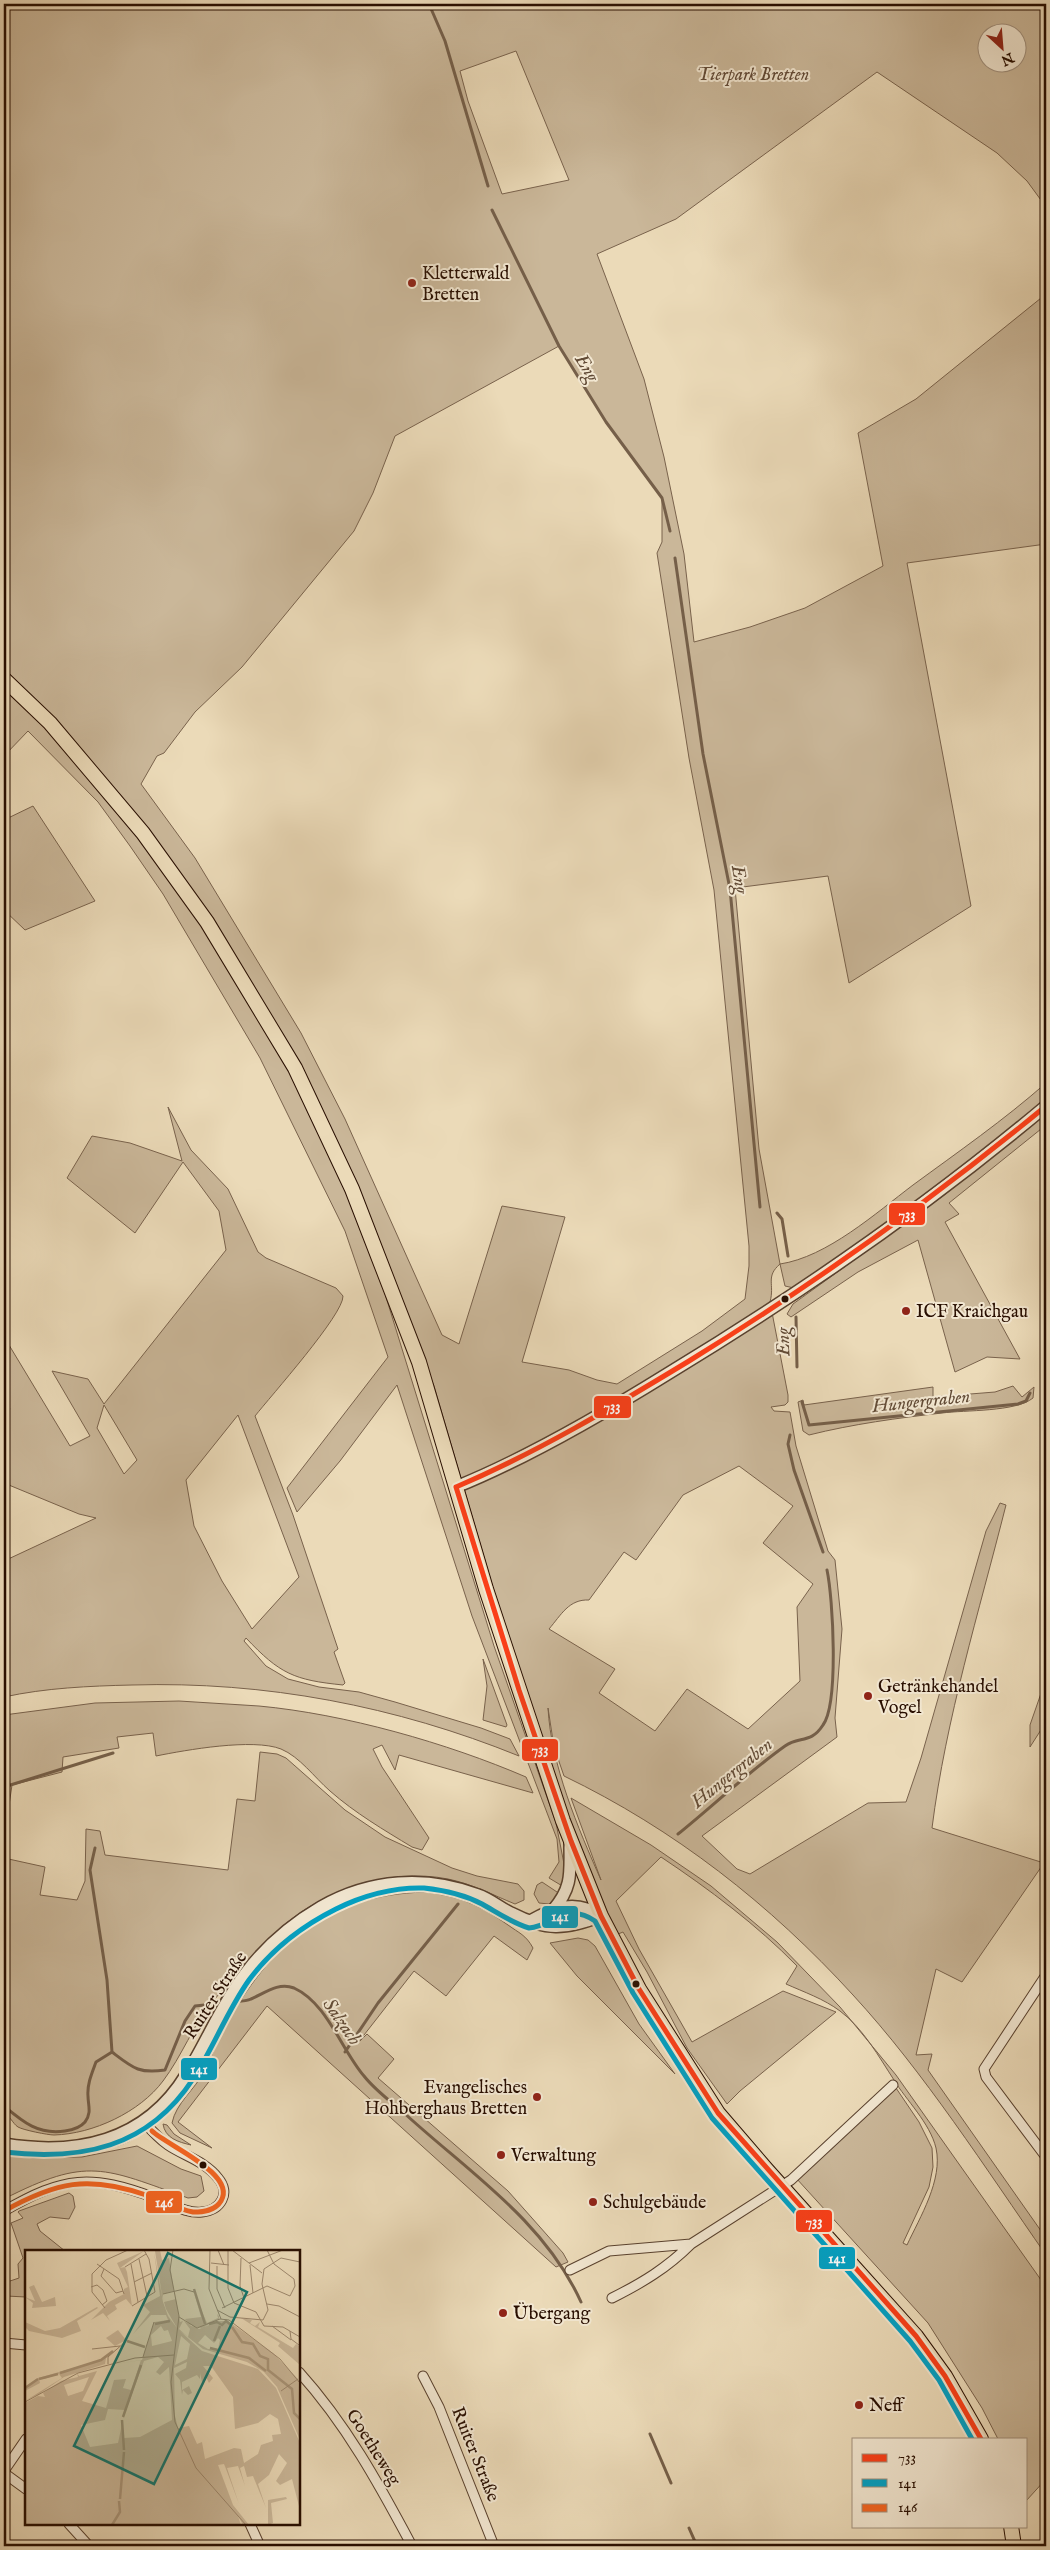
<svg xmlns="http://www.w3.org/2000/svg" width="1050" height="2550" viewBox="0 0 1050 2550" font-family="'IM FELL English',serif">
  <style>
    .green { fill: #cab799; stroke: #79624c; fill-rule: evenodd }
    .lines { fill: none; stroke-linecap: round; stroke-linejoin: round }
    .stream { stroke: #755f49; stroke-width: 3 }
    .minor-casing { stroke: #59412e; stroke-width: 11 }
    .tertiary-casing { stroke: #59412e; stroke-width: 14 }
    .primary-casing { stroke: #280e00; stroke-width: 16 }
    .minor { stroke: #f2e7d1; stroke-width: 9 }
    .tertiary { stroke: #f2e7d1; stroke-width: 11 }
    .primary { stroke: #ebdab8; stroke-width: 14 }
    .bus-1-casing { stroke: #f2e7d1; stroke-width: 9 }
    .bus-2-casing { stroke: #f2e7d1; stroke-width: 9 }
    .bus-3-casing { stroke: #f2e7d1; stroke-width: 9 }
    .bus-1 { stroke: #fa3f19; stroke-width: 5 }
    .bus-2 { stroke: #02a1c4; stroke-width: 5 }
    .bus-3 { stroke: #f26522; stroke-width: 5 }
    .poi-dot { fill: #8f2418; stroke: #f2e7d1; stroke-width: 2 }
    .bus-dot { fill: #280e00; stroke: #f2e7d1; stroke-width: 2 }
    .labels { text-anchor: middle; stroke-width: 4; stroke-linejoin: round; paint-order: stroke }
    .park-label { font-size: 18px; font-style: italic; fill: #614936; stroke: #f2e7d1 }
    .poi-label { font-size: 18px; fill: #280e00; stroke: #f2e7d1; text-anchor: start }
    .street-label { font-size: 18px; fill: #280e00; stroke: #f2e7d1 }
    .water-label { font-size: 19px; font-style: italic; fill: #624b36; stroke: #f2e7d1 }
    .inset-river { fill: none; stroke: #a99579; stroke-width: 2.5 }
    .inset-road { fill: none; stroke: #9d886e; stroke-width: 1 }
    .view { fill: #0f766e; fill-opacity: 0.15; stroke: #0f766e; stroke-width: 2.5 }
    .inset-edge { fill: none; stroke: #280e00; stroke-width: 2.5 }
    .line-badge { stroke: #f2e7d1; stroke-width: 2 }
    .badge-label { font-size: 14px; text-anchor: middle; font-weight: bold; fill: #fff }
  </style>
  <rect width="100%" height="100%" fill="#ebdab8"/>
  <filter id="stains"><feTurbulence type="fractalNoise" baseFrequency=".004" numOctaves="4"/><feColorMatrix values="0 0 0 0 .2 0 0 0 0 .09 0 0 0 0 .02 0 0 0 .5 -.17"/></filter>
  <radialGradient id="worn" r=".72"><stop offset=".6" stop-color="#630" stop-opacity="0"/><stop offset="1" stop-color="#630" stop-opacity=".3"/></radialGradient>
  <path class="green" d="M4,4H1046V207L1027,181L997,153L877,72L676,219L597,254L644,379L664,457L684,554L694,642L750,627L805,608L883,566L858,433L916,399L1046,294V544L907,563L971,906L849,983L828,876L735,888L759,1149L780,1264C827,1257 876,1213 913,1185C958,1152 1004,1120 1046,1083V1101L926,1196L794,1288L785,1286L780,1264C765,1277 775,1284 770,1302L788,1395V1402L785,1405L771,1407L774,1411L790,1412L796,1446L828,1551L835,1560L842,1629L835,1718L837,1737L702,1836L737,1869L750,1874L868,1803L906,1802L921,1758L986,1531L1000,1503L1006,1505C979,1612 946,1718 932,1828L1044,1863L1046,1857V1860L962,1982L936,1969L916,2055L932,2054L928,2070L1046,2238V2255C986,2169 924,2072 853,1995C770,1904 674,1829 564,1776L554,1747L548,1708C551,1765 578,1828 601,1880L571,1798L651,1845L711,1886L777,1942L840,2007L896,2075L1046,2287V2479L1026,2501V2439H998L982,2408L928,2323L796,2178L896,2088L919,2122L932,2148L933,2167L929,2187L903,2243L907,2245C920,2217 943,2180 936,2148C930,2123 906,2100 894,2080C879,2057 863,2028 840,2011C824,1999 804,1992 786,1984L797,1966C757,1925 709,1889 661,1857L616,1901L639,1949L692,2042L783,1991L836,2012L740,2091L727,2104L687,2048L647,1972L623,1932L611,1937L601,1916L493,1588L434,1386L355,1197L494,1646L556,1823L566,1874L564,1887L549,1878L559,1862L557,1839L472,1616L397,1385L340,1461L297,1512L287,1488L388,1357L345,1231L260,1058L163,894L130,846L98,802L28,731L4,756ZM988,32H1018V62H988ZM516,51L569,180L502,194L468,101L460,71ZM559,346L606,422L662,498V542L657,553L689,758L714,890L749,1246V1266L745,1299L702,1331L617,1384L597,1380L569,1370L522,1362L565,1217L502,1206L459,1344L442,1335L345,1119L301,1033L195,858L141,784L157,756L164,753L195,712L242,667L354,531L373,493L395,436ZM739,1466L793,1506L763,1543L813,1584L797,1607L800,1681L748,1729L687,1689L655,1731L599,1693L615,1669L549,1629C561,1615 569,1599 589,1600L624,1552L636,1560L683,1495Z
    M33,806L95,901L25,930L4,910V820Z
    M168,1107L191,1150L228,1189L258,1252L266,1258L336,1288L343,1296C344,1314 270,1397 255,1416L293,1515L338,1649L334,1652L345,1683L343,1685C294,1680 280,1674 246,1638L244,1641L266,1666L288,1679L319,1687L359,1692L395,1702L481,1728L510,1739L519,1756C396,1706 265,1681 132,1685C89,1686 45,1688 4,1697V1561L96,1518L79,1514L4,1483V1416L10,1409L4,1401V1348L9,1345L70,1446L90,1436L52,1371L88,1379L104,1404L226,1250L219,1211L183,1162L135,1233L67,1178L92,1136L130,1143L182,1161ZM104,1405L137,1460L124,1474L97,1428ZM238,1415L299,1577L252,1629L222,1581L194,1526L186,1480Z
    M1046,1114V1125L949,1203L959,1214L945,1222L1020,1359L987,1357L955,1372L918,1240L858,1272L791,1317L787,1314L793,1304L943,1196Z
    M1013,1386L1022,1397L1034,1387L1033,1398C1016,1412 965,1410 942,1413C898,1418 853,1424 809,1435L803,1431L798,1402L803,1400L804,1405L933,1387V1397L995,1392Z
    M483,1659L507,1725L506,1727L483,1720L487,1686Z
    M1046,1679V1722L1030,1747V1725Z
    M179,1701C206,1703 232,1704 259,1706C345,1714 447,1743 526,1777L533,1793L399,1755L395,1770L382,1745L373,1749L382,1767L429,1838L422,1850L412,1847C384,1830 355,1813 330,1791C314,1777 300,1757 281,1749C253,1738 186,1750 156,1756L153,1733L117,1737L119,1748L63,1757L62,1772L12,1785L4,1839V1715L95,1703Z
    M260,1752L277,1754L286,1758L345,1810L385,1837L452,1868L477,1876L518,1884L524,1891V1900L515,1904C493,1895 472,1884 448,1879C388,1867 318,1891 274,1934C262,1946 251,1961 239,1974C231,1983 221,1991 213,2001C193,2025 182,2056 163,2081C140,2112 93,2134 54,2135C48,2135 23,2130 18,2127C12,2123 11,2116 4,2115V1858L45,1867L40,1895L77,1900L85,1881L86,1829L100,1831L105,1855L228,1870L237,1799L255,1801Z
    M542,1882L560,1894L549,1904L539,1903L534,1894L537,1885Z
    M431,1887L477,1899L526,1930L474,1901L430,1889L380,1892L353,1899L324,1913L287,1939L258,1970L220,2028L195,2081L168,2115H165C171,2101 191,2084 200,2066C207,2053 213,2039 220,2025C254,1963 305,1905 379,1889C395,1886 414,1887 431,1887Z
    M425,1892C461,1897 478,1904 508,1925C519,1933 526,1935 533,1948L527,1960L494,1936L446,1996L414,1971L357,2044L367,2034L394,2059L378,2078L508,2191L563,2253L568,2262L556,2267L267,2006L178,2122L212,2148L180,2133L172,2123C176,2103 195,2089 204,2072C211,2058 216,2044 223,2030C270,1945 324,1895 425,1892Z
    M575,1910L579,1919L548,1921L543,1918Z
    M578,1938L588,1940L595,1946L639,2024L675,2074L577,1976L550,1943Z
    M163,2124L167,2125L174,2134L191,2145C178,2142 165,2138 163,2124Z
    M133,2136H137C118,2153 64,2155 39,2154V2152C80,2153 95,2150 133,2136Z
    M137,2146L181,2169L201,2176L204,2191L197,2197L188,2198C104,2168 88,2156 4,2199L5,2154L33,2158L82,2157Z
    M69,2193L73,2196L75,2207L69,2219L50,2217L37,2224L40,2231L65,2251H26V2297L6,2296L4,2335V2283L19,2278L18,2264L23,2258L11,2223L23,2218L18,2212L19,2211Z"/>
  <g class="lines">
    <path class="stream" d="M429,4L445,41L488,186
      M492,210L559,346L606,422L662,498L670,531
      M675,558L703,754L730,889L760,1207
      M777,1213L782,1219L788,1256
      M796,1317L797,1367
      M1046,1363V1361
      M802,1402L809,1425L1018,1404L1026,1401L1030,1393
      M790,1435L788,1444L794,1470L823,1552
      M4,1787L113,1753
      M678,1834C714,1805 747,1773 785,1746C799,1736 811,1744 823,1725C839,1703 833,1598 827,1570
      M95,1848L90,1870L107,1980L112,2052
      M229,2002C236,2001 245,2002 251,1999C265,1993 278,1982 294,1988C327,2003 341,2049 364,2076C375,2090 390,2101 403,2112C467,2171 544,2220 581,2302
      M345,2052L378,2003L458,1904
      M4,2106C23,2122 38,2135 65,2131C72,2130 80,2128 85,2122C92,2113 88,2105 88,2096C87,2084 92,2073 96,2062L112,2052C133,2068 139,2074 165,2070L185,2021L195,2006L223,2003
      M650,2434L671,2483
      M689,2528L697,2546"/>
    <defs>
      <path id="minor" d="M1046,1975L984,2069L986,2077L1046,2157
        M4,2211C64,2176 91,2174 155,2198C170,2203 186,2214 202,2212C221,2210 231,2193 218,2178C205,2161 184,2156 168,2145C158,2138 151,2130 143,2121
        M570,2270L609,2251L691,2244L791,2180L893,2085
        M612,2298C642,2283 667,2268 691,2244
        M4,2343L26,2345
        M299,2372C346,2424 379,2484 412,2546
        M423,2376L439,2407L494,2546
        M4,2471L26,2439
        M4,2473L26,2489
        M69,2524L89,2546
        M250,2524L260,2546"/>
      <path id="tertiary" d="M456,1487C528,1458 603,1414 669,1373C801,1293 928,1205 1046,1106
        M553,1910C573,1887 570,1872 570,1843
        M530,1921C555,1907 576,1899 601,1916
        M4,2144C76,2156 145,2142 186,2075C207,2042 221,2005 245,1974C266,1946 292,1924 321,1907C370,1879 426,1875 478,1895C490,1899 500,1908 511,1913C546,1931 565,1930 601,1916"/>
      <path id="primary" d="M4,679L50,723L143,833L207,922L295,1068L352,1189L419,1362L486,1589L563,1821L601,1916L639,1989L718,2113L767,2170L916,2336L945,2376L981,2439
        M1011,2526L1014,2546"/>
    </defs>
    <use href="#minor" class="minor-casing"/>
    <use href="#tertiary" class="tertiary-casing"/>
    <use href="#primary" class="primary-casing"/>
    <use href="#minor" class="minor"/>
    <use href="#tertiary" class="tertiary"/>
    <use href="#primary" class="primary"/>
    <defs>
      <path id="bus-1" d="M456,1487L519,1690L571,1841L601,1916L639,1989L718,2113L916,2336L945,2376L981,2439
        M456,1487C538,1452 613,1407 689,1361C814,1284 933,1199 1046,1106"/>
      <path id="bus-2" d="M4,2152C81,2161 148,2148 193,2079C214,2047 227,2011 249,1980C272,1949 302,1926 336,1909C362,1896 394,1887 424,1888C443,1890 465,1895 482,1904C498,1913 512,1923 529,1928C555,1925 567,1902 595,1921L633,1993L712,2118L910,2341L939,2380L972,2439"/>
      <path id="bus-3" d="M4,2211C56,2182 88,2175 146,2195C162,2200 177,2209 193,2212C203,2212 215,2211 221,2201C237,2174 168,2146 152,2131"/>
    </defs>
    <use href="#bus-1" class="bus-1-casing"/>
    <use href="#bus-2" class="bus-2-casing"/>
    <use href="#bus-3" class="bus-3-casing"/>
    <use href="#bus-1" class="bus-1"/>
    <use href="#bus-2" class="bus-2"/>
    <use href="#bus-3" class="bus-3"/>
  </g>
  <g class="poi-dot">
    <circle cx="412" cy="283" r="5"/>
    <circle cx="906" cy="1311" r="5"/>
    <circle cx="868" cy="1696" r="5"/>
    <circle cx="537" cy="2097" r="5"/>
    <circle cx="501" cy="2155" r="5"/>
    <circle cx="593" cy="2202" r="5"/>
    <circle cx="503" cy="2313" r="5"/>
    <circle cx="859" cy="2405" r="5"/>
  </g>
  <g class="bus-dot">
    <circle cx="785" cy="1299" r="4.5"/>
    <circle cx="636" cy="1984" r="4.5"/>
    <circle cx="203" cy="2165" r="4.5"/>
  </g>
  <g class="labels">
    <g class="park-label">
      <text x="753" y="80">Tierpark Bretten</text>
    </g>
    <g class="poi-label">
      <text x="422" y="279">Kletterwald<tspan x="422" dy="21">Bretten</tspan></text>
      <text x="916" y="1317">ICF Kraichgau</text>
      <text x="878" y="1692">Getränkehandel<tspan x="878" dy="21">Vogel</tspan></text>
      <text x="527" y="2093" text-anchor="end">Evangelisches<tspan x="527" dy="21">Hohberghaus Bretten</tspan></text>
      <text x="511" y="2161">Verwaltung</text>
      <text x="603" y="2208">Schulgebäude</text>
      <text x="513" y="2319">Übergang</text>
      <text x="869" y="2411">Neff</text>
    </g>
    <g class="street-label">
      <text transform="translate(215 1995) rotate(-57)" y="6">Ruiter Straße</text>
      <text transform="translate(374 2447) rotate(58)" y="6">Goetheweg</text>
      <text transform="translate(476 2454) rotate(68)" y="6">Ruiter Straße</text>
    </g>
    <g class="water-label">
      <text transform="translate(588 367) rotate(58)" y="7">Eng</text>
      <text transform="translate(741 879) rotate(81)" y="7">Eng</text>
      <text transform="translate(782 1342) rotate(-92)" y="7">Eng</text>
      <text transform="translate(921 1400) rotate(-6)" y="7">Hungergraben</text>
      <text transform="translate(731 1772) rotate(-39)" y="7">Hungergraben</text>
      <text transform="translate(343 2021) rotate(55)" y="7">Salzach</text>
    </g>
  </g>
  <g transform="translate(25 2250)">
    <rect width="275" height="275" fill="#ebdab8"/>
    <path d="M135,0L137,10L144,8L149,41L138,44V48L139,52L151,49L155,72L158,71L154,79L163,87L165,79L159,71L174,79L194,71H203L248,103L273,129L275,190L252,137L239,122L222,112L178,99L154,80L177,101L233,119L251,138L275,193V260L267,229L255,235L251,231L262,213L254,204L244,225L233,234L241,258L228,226L222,227L219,216L215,218L220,236L213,216L202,218L214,254L201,219L199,214L193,215L208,255L224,275H218L213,266L216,275H0V153L13,146L20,147L18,143L36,131L53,127L52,123L54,126L72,121L57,151L81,158L89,130L101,129L98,138L106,140L116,110L91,114L117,110L129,72L143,70L141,65H126L108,84L125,62L118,55L111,59L135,46L129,2L138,52L143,66L152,78L141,59L137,45L130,1ZM136,76L139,81L143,80L147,91L127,96L126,85ZM180,85L189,93L193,88L195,90L193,99H183L173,93ZM156,86L165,94L162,109L150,115ZM133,107L139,112L131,122L135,125L144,117L147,170L115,187L99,188L97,172L119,111ZM162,112L161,118L150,124L155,130L157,145L158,140L163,145L167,143L164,136L157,140V132L172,125L175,129V123L177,132L181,127L184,133L188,128L178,116H186L208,147L210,179L233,173L245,164L253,169L256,184L247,185L248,191L236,195L233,204L219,213L216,199L209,198L180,209L177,192L172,194L164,176L153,178L150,166L149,118ZM64,127L58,141L43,146L39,135ZM83,159L100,160L93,193L65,197L56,175L80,170ZM119,1L95,18L100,17L102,22L107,56L101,49L90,55L92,59L82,66L85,71L78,63L66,70L84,52L99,44V39L103,37L92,13ZM9,35L17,52L30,47L31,56L7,58L8,53L0,47L10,51L4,37ZM169,43L182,73L193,68L192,64L194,66V69L177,78L166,76L160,69L176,67ZM72,57L73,58L52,71L56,81L37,88L4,81L0,77V72L20,81L35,78ZM216,68L227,70L225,73L230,76L235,72L233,77L268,98L271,94L274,96L275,115L253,96L255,93ZM93,80L101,90L90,96L81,88ZM92,98L81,108L80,114L39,127L14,144L0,151L37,128L34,124L19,129H14L15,133L0,141V137L13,128L76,110ZM261,247L262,249L246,253L248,273L243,275V250Z" fill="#cab799" fill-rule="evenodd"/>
    <path class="inset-river" d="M169,39L180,74M130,74L145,71M184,74L192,72L197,75L201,71L206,75M207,77L217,92L228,94L235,106L243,109V120L267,139L269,163L275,169M102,91L120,97M189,91L195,76M185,98L224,108L241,121M35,123L76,110L88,101M14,129L33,124M0,138L13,129M98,167L116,115M97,170L99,200M95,249L99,202M87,275L95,262L94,251"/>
    <path class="inset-road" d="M148,0L145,20L154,66L146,132L150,172L171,218L221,275M185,0L184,39L196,69M193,0L199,15M203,0V38L209,53L231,62L239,76L258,77L275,87M207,0L237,23M242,0L249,14L269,29L270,36L265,46M216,8L215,36L219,48M114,9L122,46M186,13L204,15M224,13L258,0M72,14L94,29L99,44M106,14L113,52M225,15L228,43M192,16V39L200,58M100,17L121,4M79,19L76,26L91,43L98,41M109,32L127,23M66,37L72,35L78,40L82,51L77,55M138,44L159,39L169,42M242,54L254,56L275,67M107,56L130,42L124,9L119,0M80,58L67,42V24L81,10L103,0M197,58L242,36L265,46M192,60L205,67L238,70L243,60L237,34L239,19L256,8L275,12M154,67L172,78L195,69L204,70L255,109L275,133M247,76L266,90M265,81L266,89L274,95M67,99L95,96M118,107L129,72M83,114V107L100,92M256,141L273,129M0,152L53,123L110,108L149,105"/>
    <path class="view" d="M143,3L222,42L129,234L49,196Z"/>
    <rect width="275" height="275" class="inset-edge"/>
  </g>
  <g class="line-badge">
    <rect x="888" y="1202" width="38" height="24" rx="5" fill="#fa3f19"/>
    <rect x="593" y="1395" width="39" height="24" rx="5" fill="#fa3f19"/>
    <rect x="521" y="1738" width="38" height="24" rx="5" fill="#fa3f19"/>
    <rect x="541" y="1905" width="38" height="24" rx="5" fill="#02a1c4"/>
    <rect x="180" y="2057" width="38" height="24" rx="5" fill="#02a1c4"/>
    <rect x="145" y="2190" width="38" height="24" rx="5" fill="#f26522"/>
    <rect x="795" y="2209" width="38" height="24" rx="5" fill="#fa3f19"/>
    <rect x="818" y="2246" width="38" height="24" rx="5" fill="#02a1c4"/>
  </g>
  <g class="badge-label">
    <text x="907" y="1219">733</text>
    <text x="612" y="1411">733</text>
    <text x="540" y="1754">733</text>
    <text x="560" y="1921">141</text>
    <text x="199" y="2074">141</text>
    <text x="164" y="2207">146</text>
    <text x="814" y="2226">733</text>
    <text x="837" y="2263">141</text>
  </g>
  <rect width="1050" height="2550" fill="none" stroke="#ebdab8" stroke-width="20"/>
  <rect x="5" y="5" width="1040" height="2540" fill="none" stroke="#280e00" stroke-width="2.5"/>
  <rect x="10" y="10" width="1030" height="2530" fill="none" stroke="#280e00"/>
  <rect x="852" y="2438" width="175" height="90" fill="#f2e7d1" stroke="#a1907d"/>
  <rect x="862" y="2454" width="25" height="8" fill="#fa3f19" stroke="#a1907d"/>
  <text x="898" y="2462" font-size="15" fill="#280e00">733</text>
  <rect x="862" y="2479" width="25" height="8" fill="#02a1c4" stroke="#a1907d"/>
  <text x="898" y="2488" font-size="15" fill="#280e00">141</text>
  <rect x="862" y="2504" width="25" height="8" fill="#f26522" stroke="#a1907d"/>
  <text x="898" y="2512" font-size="15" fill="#280e00">146</text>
  <g transform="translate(1002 48) rotate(154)"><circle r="24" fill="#f2e7d1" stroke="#a1907d"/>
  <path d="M0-4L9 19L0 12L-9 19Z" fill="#8f2418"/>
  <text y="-8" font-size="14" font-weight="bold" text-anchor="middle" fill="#280e00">N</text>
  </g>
  <rect width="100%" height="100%" filter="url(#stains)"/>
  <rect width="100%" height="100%" fill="url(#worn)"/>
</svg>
